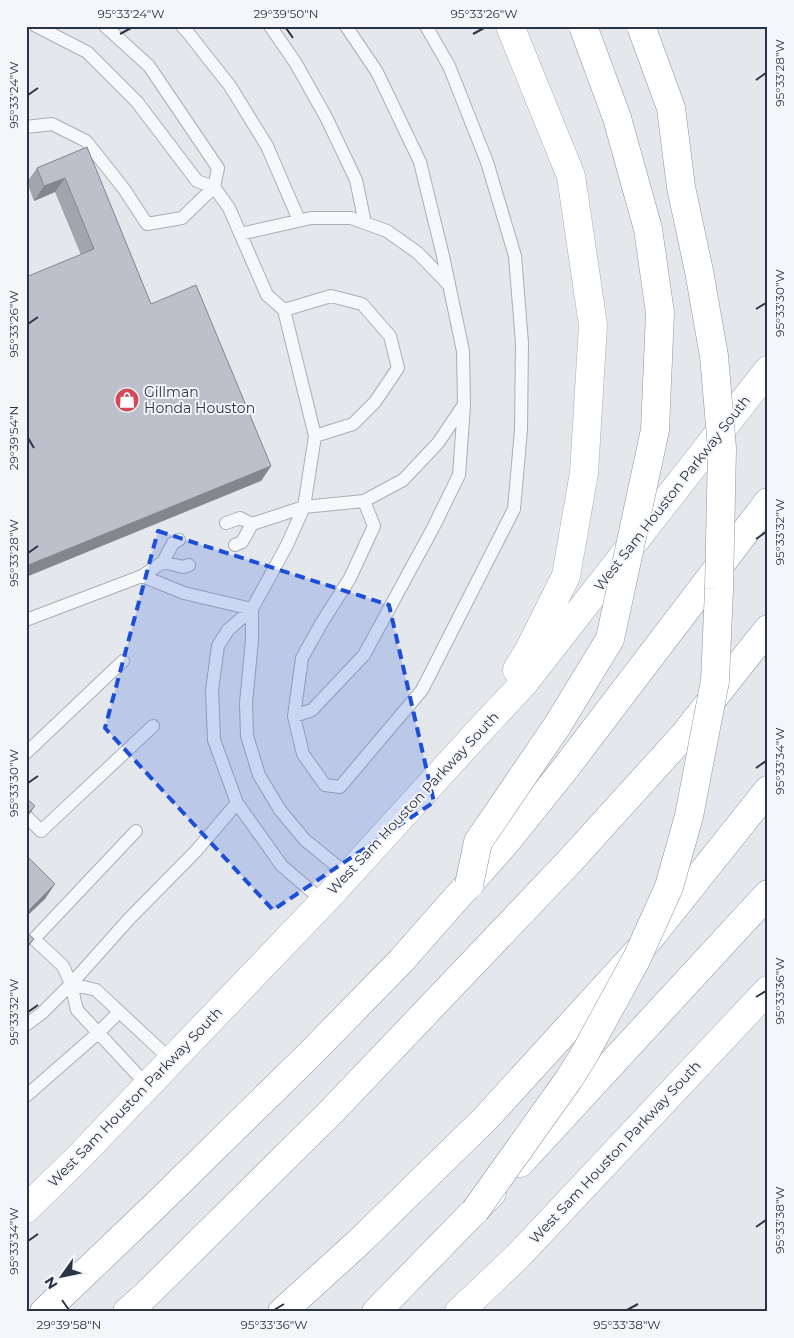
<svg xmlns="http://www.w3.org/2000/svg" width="794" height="1338" viewBox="0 0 794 1338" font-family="Montserrat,sans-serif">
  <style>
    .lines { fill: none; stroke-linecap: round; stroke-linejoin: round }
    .lane-casing { stroke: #a9aeb7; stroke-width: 14 }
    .secondary-casing { stroke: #a9aeb7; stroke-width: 29 }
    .highway-casing { stroke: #8b94a3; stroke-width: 29 }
    .lane { stroke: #f7f8fa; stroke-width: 12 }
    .secondary { stroke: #fff; stroke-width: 28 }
    .highway { stroke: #fff; stroke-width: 28 }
    .highway-bridge-casing { stroke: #8b94a3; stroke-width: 29; stroke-linecap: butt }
    .highway-bridge { stroke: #fff; stroke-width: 28 }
    .wall { fill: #a1a5ae }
    .shaded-wall { fill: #83868d }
    .building { fill: #bbc0ca; stroke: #83868d }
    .marked { fill: #1d4ed8; fill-opacity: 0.2; stroke: #1d4ed8; stroke-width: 4; stroke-dasharray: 10 6; stroke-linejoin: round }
    .ticks { fill: none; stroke: #2b3445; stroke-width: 2 }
    .labels { text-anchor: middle; stroke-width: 4; stroke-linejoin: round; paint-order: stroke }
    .poi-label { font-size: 14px; fill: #2b3445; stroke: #f4f6f9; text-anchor: start }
    .street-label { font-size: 14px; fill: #2b3445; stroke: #f4f6f9 }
    .neatline { fill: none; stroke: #2b3445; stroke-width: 2 }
    .ticks-label { font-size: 12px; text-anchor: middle; fill: #2b3445 }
  </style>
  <rect width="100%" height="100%" fill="#e4e7ec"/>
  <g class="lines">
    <defs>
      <path id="lane" d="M36,26L87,52L137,102L197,181L214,187L229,208L267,295L284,310L331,296L362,304L390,336L398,368L375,402L353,424L315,436L304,507L287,545L252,609L228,630L218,646L212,690L214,740L237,803L282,866L323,901
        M182,26L189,34L230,86L267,146L299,220
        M270,26L295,62L326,117L356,180L365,223
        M26,127L52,124L86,141L124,189L147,224L182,218L214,187L218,168L149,66L105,26
        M240,234L311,218H351L387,231L418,253L449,285
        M284,310L315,436
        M364,501L403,480L438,443L463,406
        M226,523L240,518L252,524L242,542L235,545
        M252,524L304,507L364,501L374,526L350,578L321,624L302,658L294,716L303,754L325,785L340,787L422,690L514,509L521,430L522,343L515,256L487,162L449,66L426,26
        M163,562L173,543L179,540
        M142,576L163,562L183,567L189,565
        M252,609V640L246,703L247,736L259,775L280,810L305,840L348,875
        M26,620L142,576L184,593L252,609
        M294,716L312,710L364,655L433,528L459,475L464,406L463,351L443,256L420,162L377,72L346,26
        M26,753L123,661
        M26,816L41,831L153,726
        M136,831L34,939L63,966L71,984L77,1010L147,1085
        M71,984L96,990L171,1060
        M26,1025L42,1013L71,984L129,919L196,851L237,803
        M26,1096L98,1033L119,1012"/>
      <path id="secondary" d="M510,26L571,176L593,325L584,473L566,576L529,650L517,670
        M26,1209L80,1156L328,897L483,727L524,683L768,370
        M459,1312L518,1256L768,990"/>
      <path id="highway" d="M520,1163L768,894
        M44,1312L156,1205L311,1053L401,961L437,920L507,841L564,770L768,502
        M127,1312L146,1295L332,1111L569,862L684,735L768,629
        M282,1312L359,1242L486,1118L650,938L768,790
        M376,1312L492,1193"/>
    </defs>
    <use href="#lane" class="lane-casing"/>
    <use href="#secondary" class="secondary-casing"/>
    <use href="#highway" class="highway-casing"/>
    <use href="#lane" class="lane"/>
    <use href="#secondary" class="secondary"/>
    <use href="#highway" class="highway"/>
    <defs>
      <path id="highway-bridge" d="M469,885L478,842L557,726L610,639L655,430L660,313L648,229L617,118L583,26
        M475,1211L569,1079L584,1055L637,958L669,887L689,816L715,681L719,589L722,448L714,356L699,271L681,187L671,108L641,26"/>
    </defs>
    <use href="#highway-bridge" class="highway-bridge-casing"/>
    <use href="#highway-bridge" class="highway-bridge"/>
  </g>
  <path class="wall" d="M87,147L151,304L271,466L261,481L81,255L55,192L34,201L27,182L37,168Z"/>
  <path class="shaded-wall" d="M65,178L55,192L34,201L44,186Z
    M271,466L261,481L26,577V566Z
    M35,806L26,819V815Z
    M55,884L45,899L26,917V913Z
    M34,939L26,950V947Z"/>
  <path class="building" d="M87,147L151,304L196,285L271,466L26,566V277L94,249L65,178L44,186L37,168Z
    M26,798L35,806L26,815Z
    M26,855L55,884L26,913Z
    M26,932L34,939L26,947Z"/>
  <path class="marked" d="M158,531L389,605L434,802L273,910L105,728Z"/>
  <path class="ticks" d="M286,28L293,38M120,34L131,28M473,34L484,28M756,80L766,73M28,95L38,88M756,309L766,303M28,324L38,317M28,438L34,448M756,539L766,532M28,553L38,546M756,768L766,761M28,783L38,776M756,997L766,991M28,1012L38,1005M756,1227L766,1220M28,1241L38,1234M62,1300L69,1310M274,1310L284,1304M627,1310L638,1304"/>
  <defs>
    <symbol id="shop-disc" viewBox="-11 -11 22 22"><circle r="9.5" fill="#d1495b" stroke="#f4f6f9"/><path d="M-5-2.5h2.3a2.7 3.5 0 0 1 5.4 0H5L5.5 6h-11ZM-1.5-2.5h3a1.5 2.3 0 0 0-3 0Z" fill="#fff"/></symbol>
  </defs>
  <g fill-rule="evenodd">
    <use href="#shop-disc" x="113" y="386" width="28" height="28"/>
  </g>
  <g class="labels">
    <g class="poi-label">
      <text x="144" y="397">Gillman<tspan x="144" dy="16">Honda Houston</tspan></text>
    </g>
    <g class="street-label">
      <text transform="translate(672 493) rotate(-52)" y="5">West Sam Houston Parkway South</text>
      <text transform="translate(413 803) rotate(-47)" y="5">West Sam Houston Parkway South</text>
      <text transform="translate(135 1097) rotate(-46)" y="5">West Sam Houston Parkway South</text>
      <text transform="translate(615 1152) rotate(-47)" y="5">West Sam Houston Parkway South</text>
    </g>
  </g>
  <rect width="794" height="1338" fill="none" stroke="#f4f6f9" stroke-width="55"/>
  <g transform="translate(62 1276) rotate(237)" stroke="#f4f6f9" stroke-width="4" paint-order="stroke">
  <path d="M0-4L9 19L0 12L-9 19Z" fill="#2b3445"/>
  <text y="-8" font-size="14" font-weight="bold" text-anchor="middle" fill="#2b3445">N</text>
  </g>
  <rect x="28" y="28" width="738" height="1282" class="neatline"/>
  <g class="ticks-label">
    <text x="131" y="18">95°33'24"W</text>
    <text x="286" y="18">29°39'50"N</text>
    <text x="484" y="18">95°33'26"W</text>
    <text transform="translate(780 73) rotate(-90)" y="4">95°33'28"W</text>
    <text transform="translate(14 95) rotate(-90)" y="4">95°33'24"W</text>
    <text transform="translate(780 303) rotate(-90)" y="4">95°33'30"W</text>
    <text transform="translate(14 324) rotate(-90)" y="4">95°33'26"W</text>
    <text transform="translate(14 438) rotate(-90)" y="4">29°39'54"N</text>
    <text transform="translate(780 532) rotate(-90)" y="4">95°33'32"W</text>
    <text transform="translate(14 553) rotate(-90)" y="4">95°33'28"W</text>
    <text transform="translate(780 761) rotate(-90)" y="4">95°33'34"W</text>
    <text transform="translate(14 783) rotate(-90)" y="4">95°33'30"W</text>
    <text transform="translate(780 991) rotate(-90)" y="4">95°33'36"W</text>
    <text transform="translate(14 1012) rotate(-90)" y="4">95°33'32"W</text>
    <text transform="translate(780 1220) rotate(-90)" y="4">95°33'38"W</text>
    <text transform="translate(14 1241) rotate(-90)" y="4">95°33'34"W</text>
    <text x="69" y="1329">29°39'58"N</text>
    <text x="274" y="1329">95°33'36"W</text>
    <text x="627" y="1329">95°33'38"W</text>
  </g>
</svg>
